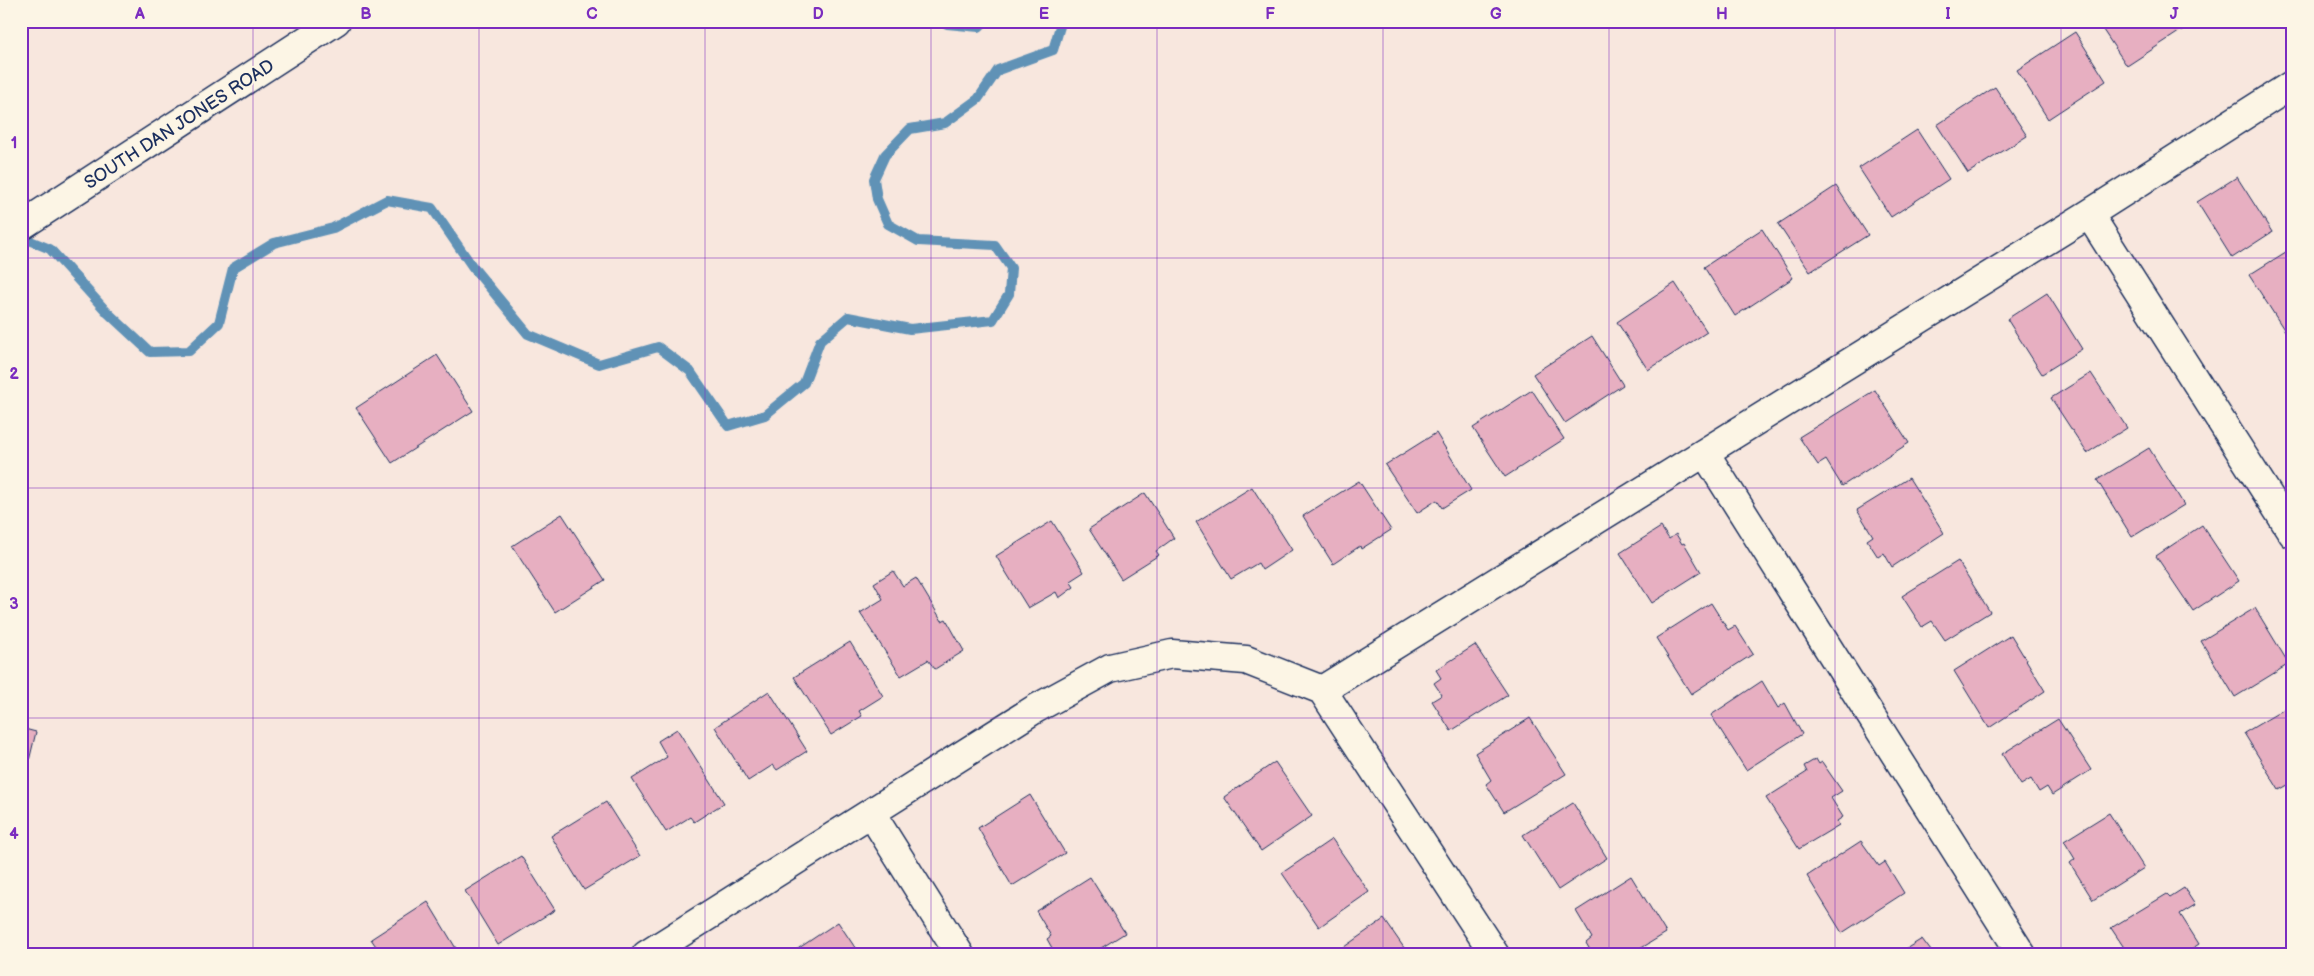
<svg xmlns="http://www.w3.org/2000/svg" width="2314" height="976" viewBox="0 0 2314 976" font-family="'Balsamiq Sans',sans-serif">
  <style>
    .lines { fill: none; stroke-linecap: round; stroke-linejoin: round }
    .stream { stroke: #6192b6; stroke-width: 10 }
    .building { fill: #e7afc1; stroke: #1b2f5e }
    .minor-casing { stroke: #1b2f5e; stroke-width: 31 }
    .primary-casing { stroke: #1b2f5e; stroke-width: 31 }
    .minor { stroke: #fcf5e5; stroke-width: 28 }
    .primary { stroke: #fcf5e5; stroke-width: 28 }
    .grid { fill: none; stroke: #7b2cbf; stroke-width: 1; stroke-opacity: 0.55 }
    .labels { text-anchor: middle; stroke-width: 4; stroke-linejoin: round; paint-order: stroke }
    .street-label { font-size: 18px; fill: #1b2f5e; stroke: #fcf5e5 }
    .neatline { fill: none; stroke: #7b2cbf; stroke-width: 2 }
    .grid-label { font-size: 16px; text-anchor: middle; font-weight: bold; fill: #7b2cbf }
  </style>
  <rect width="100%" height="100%" fill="#f8e7de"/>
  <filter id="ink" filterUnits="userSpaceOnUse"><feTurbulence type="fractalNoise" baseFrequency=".02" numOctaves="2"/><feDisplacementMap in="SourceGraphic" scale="10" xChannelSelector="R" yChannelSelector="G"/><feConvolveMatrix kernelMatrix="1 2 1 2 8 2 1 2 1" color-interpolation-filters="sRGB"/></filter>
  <g filter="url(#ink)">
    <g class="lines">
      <path class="stream" d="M946,21L947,24L979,27L985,21
        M21,237L50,249L107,312L150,352L189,351L219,323L233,268L274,243L333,228L387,200L432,208L472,266L528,334L599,364L658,347L690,371L728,426L765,415L804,383L820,341L848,317L910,329L993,320L1009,294L1011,268L995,245L918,241L888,224L877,199L874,179L885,155L910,129L945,123L978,99L998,70L1053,50L1061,23L1059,21"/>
    </g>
    <path class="building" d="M2097,21H2180L2185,28L2127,66Z
      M2075,32L2106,81L2048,119L2017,70Z
      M1995,87L2027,136L1968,173L1937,125Z
      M1917,130L1949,179L1891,217L1859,168Z
      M2237,177L2272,232L2232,258L2197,202Z
      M1836,186L1868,235L1810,272L1778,224Z
      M1762,229L1793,278L1735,316L1704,267Z
      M2289,250L2293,255V325L2285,331L2249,275Z
      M1675,283L1707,332L1648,370L1617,322Z
      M2047,293L2082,349L2042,374L2007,319Z
      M1592,336L1623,385L1565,423L1533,374Z
      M437,355L473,411L392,463L356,408Z
      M2091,373L2127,428L2087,453L2051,398Z
      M1532,390L1564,439L1505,477L1473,428Z
      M1875,390L1909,443L1842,486L1826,460L1818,465L1799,437Z
      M1436,433L1471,490L1442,508L1437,500L1417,513L1385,465Z
      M2149,448L2184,505L2132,537L2097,480Z
      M1909,478L1944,533L1892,567L1884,553L1878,557L1867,540L1873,536L1857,510Z
      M1359,481L1391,530L1361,549L1360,546L1333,564L1303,516Z
      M1252,487L1292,550L1262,570L1258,563L1231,579L1196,522Z
      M1145,493L1174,538L1156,551L1159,555L1121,579L1089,529Z
      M562,514L605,580L555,612L512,546Z
      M1052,521L1084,572L1070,581L1074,587L1059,598L1056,592L1028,608L996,556Z
      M2202,525L2239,581L2193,611L2156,556Z
      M1661,527L1669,539L1676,534L1682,544L1684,543L1701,572L1652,603L1620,553Z
      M1958,561L1990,612L1945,640L1932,621L1922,627L1902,596Z
      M893,571L903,586L916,578L942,621L946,619L964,651L935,669L928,660L901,676L860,613L883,599L874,583Z
      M1711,603L1728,630L1735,626L1753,654L1691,694L1656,638Z
      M2255,608L2289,664L2235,697L2201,641Z
      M2011,635L2045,691L1989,728L1954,671Z
      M850,642L883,696L859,711L862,716L831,735L794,677Z
      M1475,645L1508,695L1451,731L1432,701L1442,695L1434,683L1441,678L1436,670Z
      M1762,681L1778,708L1785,703L1802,734L1746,770L1711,715Z
      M769,691L807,751L777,770L773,765L748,781L715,727Z
      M2293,704V782L2279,790L2244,733Z
      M1530,718L1566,774L1504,812L1486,784L1491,780L1475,753Z
      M2058,719L2091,770L2052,795L2047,787L2039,792L2031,779L2021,785L2002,754Z
      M21,728L36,732L28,765L21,763Z
      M677,729L724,803L694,822L690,817L666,832L632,779L667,757L658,741Z
      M1816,759L1819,764L1822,762L1842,791L1831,798L1843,817L1837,821L1839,825L1799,849L1766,798L1807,772L1804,766Z
      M1275,762L1312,816L1261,851L1224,797Z
      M1030,795L1065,853L1012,886L978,828Z
      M606,802L640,856L584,890L551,836Z
      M1573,803L1607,858L1558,890L1523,835Z
      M2109,813L2144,868L2093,900L2070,863L2075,859L2064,841Z
      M1332,839L1369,892L1319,927L1282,873Z
      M1861,841L1879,866L1885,862L1904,893L1842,933L1807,876Z
      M521,856L555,910L498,945L465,891Z
      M1631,876L1666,933L1630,955H1593L1586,943L1592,938L1576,911Z
      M1090,877L1125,933L1090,955H1056L1047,939L1051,936L1036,911Z
      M2184,888L2195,905L2180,914L2199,944L2182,955H2141L2139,953L2129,955L2111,928L2167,894L2170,897Z
      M428,902L460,955H382L371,939Z
      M1384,919L1409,955H1335L1334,954Z
      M838,922L860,955H790V954Z
      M1922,939L1934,955H1896Z"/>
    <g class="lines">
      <defs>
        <path id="minor" d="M2089,214L2293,534
          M1705,453L2022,955
          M1322,690L2089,214L2293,84
          M871,813L960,955
          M646,955L1035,709L1110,668L1172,654L1246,660L1322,690L1495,955"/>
        <path id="primary" d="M21,226L336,21"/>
      </defs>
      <use href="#minor" class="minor-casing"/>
      <use href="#primary" class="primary-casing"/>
      <use href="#minor" class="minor"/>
      <use href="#primary" class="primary"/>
    </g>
  </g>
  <path class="grid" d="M253,21V955M479,21V955M705,21V955M931,21V955M1157,21V955M1383,21V955M1609,21V955M1835,21V955M2061,21V955M21,258H2293M21,488H2293M21,718H2293"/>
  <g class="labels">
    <g class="street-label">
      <text transform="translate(179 124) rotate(-33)" y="6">SOUTH DAN JONES ROAD</text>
    </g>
  </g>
  <rect width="2314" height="976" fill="none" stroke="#fcf5e5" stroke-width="55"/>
  <rect x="28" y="28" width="2258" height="920" class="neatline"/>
  <g class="grid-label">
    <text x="140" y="19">A</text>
    <text x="366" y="19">B</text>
    <text x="592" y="19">C</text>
    <text x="818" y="19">D</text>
    <text x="1044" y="19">E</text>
    <text x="1270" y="19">F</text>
    <text x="1496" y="19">G</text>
    <text x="1722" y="19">H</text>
    <text x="1948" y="19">I</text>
    <text x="2174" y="19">J</text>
    <text x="14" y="148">1</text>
    <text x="14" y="379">2</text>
    <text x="14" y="609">3</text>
    <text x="14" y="839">4</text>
  </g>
</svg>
